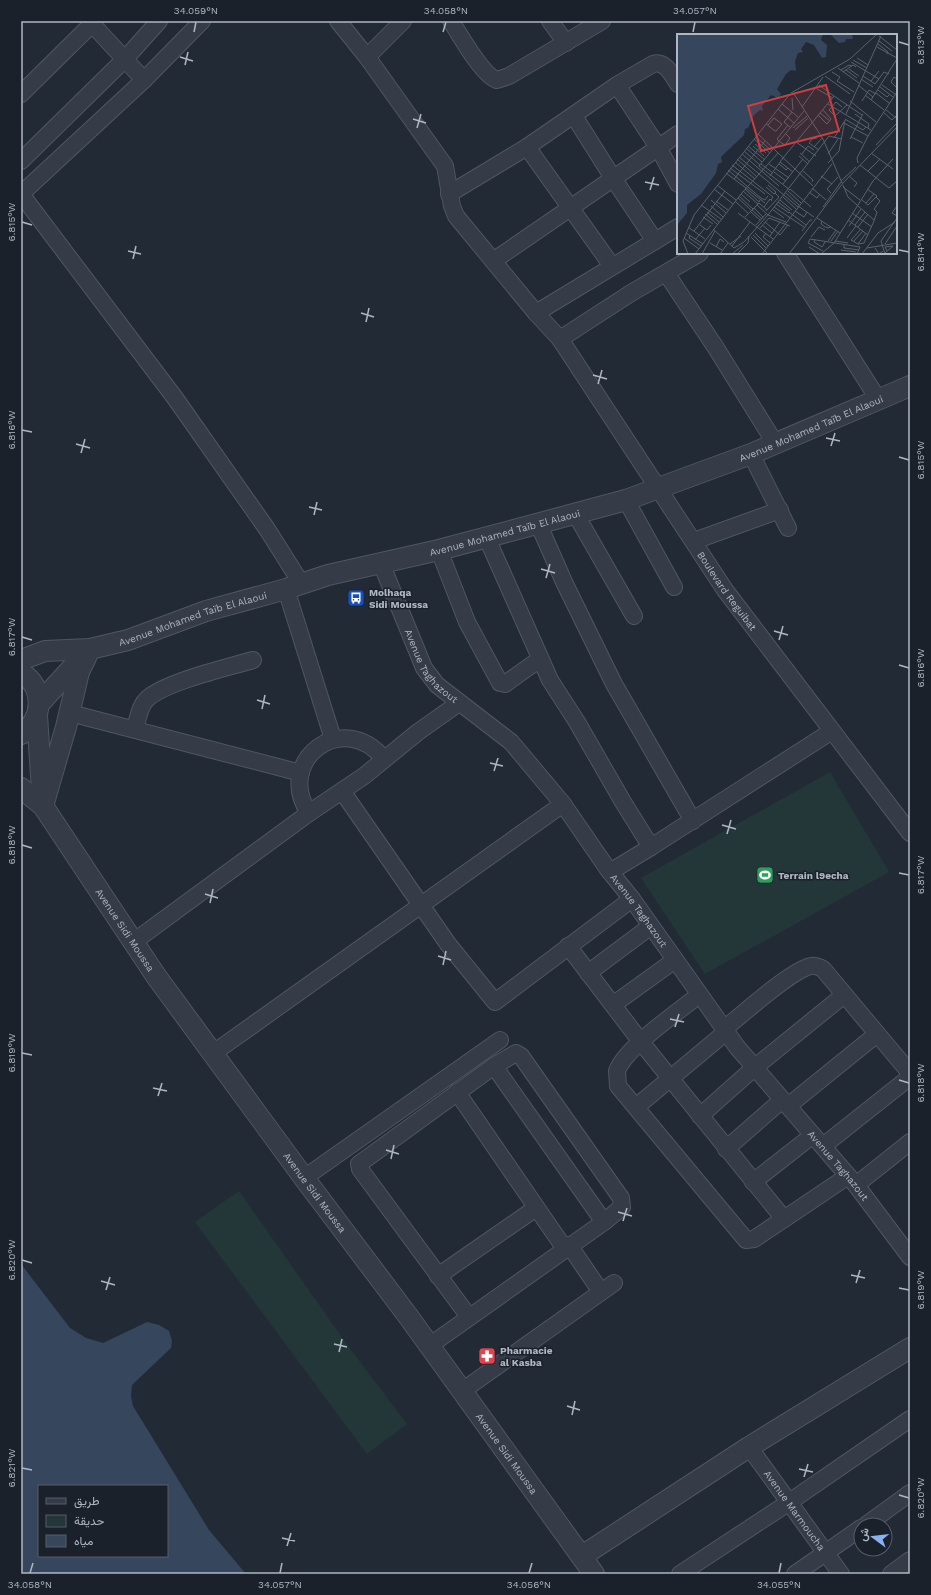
<svg xmlns="http://www.w3.org/2000/svg" width="931" height="1595" viewBox="0 0 931 1595" font-family="'Work Sans',Vazirmatn,sans-serif">
  <style>
    .green { fill: #243738 }
    .water { fill: #36465d; fill-rule: evenodd }
    .lines { fill: none; stroke-linecap: round; stroke-linejoin: round }
    .minor-casing { stroke: #4f5761; stroke-width: 18 }
    .tertiary-casing { stroke: #4f5761; stroke-width: 22 }
    .minor { stroke: #353c47; stroke-width: 16 }
    .tertiary { stroke: #353c47; stroke-width: 20 }
    .ticks { fill: none; stroke: #afb7c3; stroke-width: 1.5 }
    .labels { text-anchor: middle; stroke-width: 3; stroke-linejoin: round; paint-order: stroke }
    .street-label { font-size: 10px; fill: #afb7c3; stroke: #1a212b }
    .poi-label { font-size: 10px; font-weight: bold; fill: #afb7c3; stroke: #1a212b; text-anchor: start }
    .inset-road { fill: none; stroke: #5a626e; stroke-width: 1 }
    .view { fill: #d03d3f; fill-opacity: 0.15; stroke: #d03d3f; stroke-width: 2 }
    .inset-edge { fill: none; stroke: #afb7c3; stroke-width: 2 }
    .neatline { fill: none; stroke: #afb7c3; stroke-width: 1.5 }
    .ticks-label { font-size: 10px; text-anchor: middle; fill: #afb7c3 }
  </style>
  <rect width="100%" height="100%" fill="#222a36"/>
  <path class="green" d="M830,772L889,872L705,974L641,878Z
    M239,1191L348,1346L407,1424L367,1454L195,1222Z"/>
  <path class="water" d="M21,1264L70,1328L86,1338L103,1343L147,1322L159,1325L169,1331L172,1341L171,1348L132,1385L131,1396L133,1406L209,1530L246,1574H21ZM39,1486H167V1556H39Z"/>
  <g class="lines">
    <defs>
      <g id="minor">
        <path id="s1" d="M338,21L367,57L445,166L452,206L456,216L536,313L560,339L725,590L910,833"/>
        <path d="M451,21C459,34 483,76 497,80L509,76L602,21"/>
        <path d="M550,21L566,43"/>
        <path d="M92,24L144,80"/>
        <path d="M367,57L403,21"/>
        <path d="M617,85L658,147L678,184"/>
        <path d="M21,94L95,21"/>
        <path d="M574,116L613,178L655,241"/>
        <path d="M527,147L612,266"/>
        <path d="M21,161L125,59L159,21"/>
        <path d="M21,194L175,398L267,529L301,583"/>
        <path d="M21,194L144,80L202,21"/>
        <path d="M449,194L527,147L617,85L653,64C665,60 672,75 678,84"/>
        <path d="M785,253L878,399"/>
        <path d="M493,261L678,134"/>
        <path d="M666,273L716,348L775,443"/>
        <path d="M536,313L678,227"/>
        <path d="M560,339L631,293L700,253"/>
        <path d="M751,454L788,528"/>
        <path d="M626,500L674,587"/>
        <path d="M575,513L634,616"/>
        <path d="M538,523L564,582L614,684L693,821"/>
        <path d="M486,536L550,680L577,722L623,802L651,847"/>
        <path d="M694,541L780,510"/>
        <path d="M439,550L467,622L500,683L505,684L509,681L540,659"/>
        <path id="s2" d="M381,563L424,668L437,685L511,742L563,804L607,868L632,899L737,1047L856,1185L910,1257"/>
        <path d="M286,589L333,739"/>
        <path d="M70,713L301,773"/>
        <path d="M135,729C138,719 139,706 148,698C169,681 226,668 253,660"/>
        <path d="M342,791L448,944L495,1002L632,899"/>
        <path d="M309,813C274,761 343,708 384,759"/>
        <path d="M610,872L651,847L832,731"/>
        <path d="M132,943L309,813L364,776L418,732L459,703"/>
        <path d="M568,946L641,1042L784,1219L848,1176"/>
        <path d="M588,973L651,926"/>
        <path d="M699,995C679,1011 625,1048 617,1071L618,1086L746,1240L754,1239L784,1219"/>
        <path d="M614,1004L675,960"/>
        <path d="M724,1029C742,1015 791,970 811,966C815,965 819,967 823,969L910,1073"/>
        <path d="M212,1054L563,804"/>
        <path d="M494,1066L604,1222"/>
        <path d="M457,1092L565,1249"/>
        <path d="M788,1106L877,1034"/>
        <path d="M636,1107L726,1032"/>
        <path d="M700,1116L754,1068L844,995"/>
        <path d="M823,1146L910,1077"/>
        <path d="M726,1149L782,1100"/>
        <path d="M304,1178L500,1040"/>
        <path d="M753,1182L813,1135"/>
        <path d="M856,1185L910,1142"/>
        <path d="M569,1245L601,1292"/>
        <path d="M438,1276L536,1208"/>
        <path d="M429,1346L604,1222L622,1207L621,1198L521,1056L516,1053L494,1066L359,1164L360,1169L469,1317"/>
        <path d="M462,1391L614,1283"/>
        <path id="s3" d="M749,1447L841,1574"/>
        <path d="M866,1525L910,1493"/>
        <path d="M680,1574L788,1503L910,1419"/>
        <path d="M795,1574L861,1528"/>
        <path d="M891,1574L910,1560"/>
      </g>
      <g id="tertiary">
        <path id="s4" d="M21,660L45,651L90,649L128,640L206,611L286,589L328,575L439,550L626,500L751,454L910,386"/>
        <path d="M21,673C45,686 44,720 21,734"/>
        <path d="M39,704L82,657"/>
        <path d="M37,716L42,790"/>
        <path id="s5" d="M21,788L43,806L156,976L304,1178L408,1316L594,1574"/>
        <path d="M43,806L66,727L79,672L90,649"/>
        <path d="M582,1556L749,1447L910,1348"/>
      </g>
    </defs>
    <use href="#minor" class="minor-casing"/>
    <use href="#tertiary" class="tertiary-casing"/>
    <use href="#minor" class="minor"/>
    <use href="#tertiary" class="tertiary"/>
  </g>
  <path class="ticks" d="M194,32L196,22M443,32L446,22M693,32L695,22M899,42L909,45M180,57L193,61M185,65L188,52M413,119L426,123M417,128L421,114M645,182L659,185M650,190L654,177M22,222L32,225M899,250L909,252M128,251L141,254M133,259L136,246M361,313L374,317M366,322L369,308M593,375L607,379M598,384L602,370M22,430L32,432M826,438L840,441M76,444L90,448M831,446L835,433M81,453L85,439M899,457L909,460M309,507L322,510M314,515L317,502M541,569L555,573M546,578L550,564M774,631L788,635M22,637L32,640M779,640L783,626M899,665L909,668M257,700L270,704M262,709L265,695M490,763L503,766M494,771L498,758M722,825L736,829M727,834L731,820M22,845L32,848M899,873L909,875M205,894L218,898M210,903L213,889M438,956L451,960M443,965L446,951M670,1019L684,1022M675,1027L679,1014M22,1053L32,1055M899,1080L909,1083M153,1088L167,1091M158,1096L162,1083M386,1150L399,1154M391,1159L394,1145M618,1212L632,1216M623,1221L627,1208M22,1260L32,1263M851,1275L865,1278M101,1281L115,1285M856,1283L860,1270M899,1288L909,1290M106,1290L110,1277M334,1344L347,1347M339,1352L342,1339M567,1406L580,1410M572,1415L575,1401M22,1468L32,1470M799,1469L813,1472M804,1477L808,1464M899,1495L909,1498M282,1538L295,1541M287,1546L291,1533M30,1573L33,1563M280,1573L282,1563M529,1573L532,1563M779,1573L781,1563"/>
  <defs>
    <symbol id="bus-square" viewBox="-11 -11 22 22"><rect x="-9" y="-9" width="18" height="18" rx="4" fill="#1a4fb4" stroke="#1a212b"/><path d="M-5-6H5V4H4V6H2V4H-2V6H-4V4H-5ZM-3.5-4V0h7V-4ZM-3.5 1.2v1.5H-2V1.2ZM2 1.2v1.5H3.5V1.2Z" fill="#fff"/></symbol>
    <symbol id="stadium-square" viewBox="-11 -11 22 22"><rect x="-9" y="-9" width="18" height="18" rx="4" fill="#2e9e5b" stroke="#1a212b"/><path d="M0-5a6.5 5 0 1 0 0 10a6.5 5 0 1 0 0-10ZM-3.5-1.8h7v3.6h-7Z" fill="#fff"/></symbol>
    <symbol id="pharmacy-square" viewBox="-11 -11 22 22"><rect x="-9" y="-9" width="18" height="18" rx="4" fill="#e0444e" stroke="#1a212b"/><path d="M-2-6h4v4h4v4h-4v4h-4v-4h-4v-4h4Z" fill="#fff"/></symbol>
  </defs>
  <g fill-rule="evenodd">
    <use href="#bus-square" x="346" y="588" width="20" height="20"/>
    <use href="#stadium-square" x="755" y="865" width="20" height="20"/>
    <use href="#pharmacy-square" x="477" y="1346" width="20" height="20"/>
  </g>
  <g class="labels">
    <g class="street-label">
      <text dy="4" stroke="none"><textPath href="#s4" startOffset="826">Avenue Mohamed Taïb El Alaoui</textPath></text>
      <text dy="4" stroke="none"><textPath href="#s4" startOffset="502">Avenue Mohamed Taïb El Alaoui</textPath></text>
      <text dy="4" stroke="none"><textPath href="#s1" startOffset="695">Boulevard Reguibat</textPath></text>
      <text dy="4" stroke="none"><textPath href="#s4" startOffset="178">Avenue Mohamed Taïb El Alaoui</textPath></text>
      <text dy="4" stroke="none"><textPath href="#s2" startOffset="116">Avenue Taghazout</textPath></text>
      <text dy="4" stroke="none"><textPath href="#s2" startOffset="440">Avenue Taghazout</textPath></text>
      <text dy="4" stroke="none"><textPath href="#s5" startOffset="177">Avenue Sidi Moussa</textPath></text>
      <text dy="4" stroke="none"><textPath href="#s2" startOffset="764">Avenue Taghazout</textPath></text>
      <text dy="4" stroke="none"><textPath href="#s5" startOffset="501">Avenue Sidi Moussa</textPath></text>
      <text dy="4" stroke="none"><textPath href="#s5" startOffset="825">Avenue Sidi Moussa</textPath></text>
      <text dy="4" stroke="none"><textPath href="#s3" startOffset="78">Avenue Marmoucha</textPath></text>
    </g>
    <g class="poi-label">
      <text x="369" y="596">Molhaqa<tspan x="369" dy="12">Sidi Moussa</tspan></text>
      <text x="778" y="879">Terrain l9echa</text>
      <text x="500" y="1354">Pharmacie<tspan x="500" dy="12">al Kasba</tspan></text>
    </g>
  </g>
  <g transform="translate(677 34)">
    <rect width="220" height="220" fill="#222a36"/>
    <path d="M0,0H146L144,6L150,11L149,23L145,24L137,11L129,8L124,15L126,18L121,19L118,27L119,37L114,36L109,40L100,55L104,60L101,64L94,61L85,72L86,77L83,76L77,81L71,94L68,95L67,101L44,123L45,128L41,130L39,139L24,160L10,171V179L0,191ZM153,0H175L176,5H169L168,8L162,9Z" fill="#36465d"/>
    <path class="inset-road" d="M202,2L220,16M202,7L215,17M201,10L211,18L210,20M200,13L220,24M180,24L191,31M176,26L190,34M174,28L202,45M161,34L182,49M172,35L182,42M164,36L172,31L175,32M169,36L180,44M155,38L163,43L160,47L177,58M166,38L176,31L179,33M148,42L173,60M186,42L198,50L207,38L212,40M184,45L196,53M220,45L217,43L214,48L220,54M194,47L202,37M142,51L157,62M181,51L196,63M205,51L218,60M203,53L216,63M140,55L156,64M201,56L210,63L212,61M114,59L173,25L200,0M199,59L212,69M117,60L146,105L165,149M188,61L207,76M115,64L116,76M194,66L220,25M173,67L199,88M185,67L192,56L199,60M105,70L121,83M151,70L194,96M125,73L146,43M165,73L159,68L152,76L158,82L170,71M101,75L117,89M208,75L220,85M206,78L215,86L220,81M143,79L153,87M169,80L204,2M178,80L192,90L191,94M141,81L150,90L154,85L146,76M168,85L186,96L189,93M167,89L178,95M89,90L98,97H99L105,90L97,84L91,91M114,94L107,88L115,78M116,94L130,82M178,95L191,102M118,96L131,84M81,100L136,152M79,103L95,117M174,103L186,109M140,104L135,105L132,109L142,116M157,104L167,88M77,105L93,119M173,105L186,80M103,108L100,105L111,91M103,108L108,111L113,104L109,100M119,108L139,122M78,110L89,119M199,111L220,89M71,112L88,126M76,112L87,122M137,113L145,104M69,114L85,128M67,117L83,131M123,119L133,128M194,119L216,135M65,120L102,152M125,120L131,112L137,116M151,120L161,105M122,122L131,130M62,123L121,173M106,124L157,62L185,81M60,125L80,143M58,128L78,145M103,128L116,138M151,129L162,117L168,86M181,129L180,124L191,102L220,58M84,130L96,139M92,130L112,144M102,130L109,136L111,134M55,131L96,163L94,166M183,131L212,154L220,147M53,134L88,160M51,136L84,164L88,166L91,162M126,137L136,146L135,148M191,137L203,125M97,138L109,147M49,139L69,154M93,142L106,124M144,142L155,150M172,142L180,149L177,153M57,145L88,107M164,147L179,133M166,149L220,93M106,150L126,125M40,151L59,166M166,151L171,163L197,186M89,153L97,160L99,158L91,151M166,153L183,166M69,154L88,169M135,154L149,166M37,155L56,170M68,155L82,168L83,166M113,155L134,173M113,156L82,132L127,77M66,157L81,170M111,157L124,169M132,158L140,164L143,160M109,159L122,171M154,159L150,155L161,143M64,160L73,168M62,162L76,175M106,163L119,175M61,164L75,177M184,165L191,171L200,162L190,155M34,166L49,179M103,166L115,176M39,167L51,176M58,167L72,180M101,168L113,177M189,169L197,160M99,170L112,179M24,171L44,185M80,171L91,181L109,188M34,172L46,183M121,172L137,183M220,172L215,179L220,182M87,173L93,165L95,167M97,173L127,193M146,173L164,148M77,174L86,183M95,175L107,184M75,176L85,185M89,177L102,163L98,159M118,177L127,183L130,178M30,178L42,188M74,178L83,186M112,178L129,191M61,179L96,205M175,179L195,193M28,180L40,190M91,181L152,102L165,105M26,183L36,190M68,183L82,169L90,176M140,184L163,199M171,186L191,201M145,187L144,190L148,193L152,194L154,192M88,188L103,201L111,191M23,191L30,196L34,191M79,191L89,180M85,191L95,199M178,191L188,178M172,192L184,175M11,193L28,205M181,193L191,180M83,194L92,184L113,192M36,195L57,214L67,208L91,181M184,195L174,206L181,210L187,209L197,187L200,178L197,175L203,167L199,163M17,197L48,157M125,197L133,186H135M9,199L26,210M78,199L91,212M89,199L86,203L93,209M13,201L12,204L24,212M76,201L89,214M93,202L103,188M74,203L91,220M134,203L142,193L148,196M7,204L22,215M170,204L179,192M18,206L28,194M138,206L137,208L145,213L148,208M151,207L159,196M154,207L161,197M158,207L171,209M176,208L186,197M33,209L45,216M53,210L64,202M181,210L189,199M208,210L220,192M167,211V214L182,216M55,212L73,188M39,213L43,205L47,208M132,213L143,220M190,214L220,209M198,214L202,220L206,217M164,216L179,218M146,217L131,209L133,205L183,213L180,220M208,219L216,212L208,213L210,217M11,220L6,207L17,181L113,60M18,220L64,160L101,119M25,220L38,197M43,220L51,209M55,220L66,211M60,220L71,209L72,202M85,220L155,130M112,220L166,149M144,220L157,209L196,147L216,125M185,220L201,199L218,188M208,220L204,207L220,184"/>
    <path class="view" d="M149,51L162,97L84,117L71,72Z"/>
    <rect width="220" height="220" class="inset-edge"/>
  </g>
  <rect width="931" height="1595" fill="none" stroke="#1a212b" stroke-width="44"/>
  <rect x="38" y="1485" width="130" height="72" fill="#1a212b" stroke="#565d68"/>
  <rect x="46" y="1498" width="20" height="6" fill="#353c47" stroke="#565d68"/>
  <text x="74" y="1505" font-size="12" fill="#afb7c3">طريق</text>
  <rect x="46" y="1515" width="20" height="12" fill="#243738" stroke="#565d68"/>
  <text x="74" y="1525" font-size="12" fill="#afb7c3">حديقة</text>
  <rect x="46" y="1535" width="20" height="12" fill="#36465d" stroke="#565d68"/>
  <text x="74" y="1545" font-size="12" fill="#afb7c3">مياه</text>
  <g transform="translate(873 1537) rotate(285)"><circle r="19" fill="#1a212b" stroke="#565d68"/>
  <path d="M0-3L7 15L0 10L-7 15Z" fill="#87b1f0"/>
  <text y="-6" font-size="11" font-weight="bold" text-anchor="middle" fill="#afb7c3">ش</text>
  </g>
  <rect x="22" y="22" width="887" height="1551" class="neatline"/>
  <g class="ticks-label">
    <text x="196" y="14">34.059°N</text>
    <text x="446" y="14">34.058°N</text>
    <text x="695" y="14">34.057°N</text>
    <text transform="translate(920 45) rotate(-90)" y="4">6.813°W</text>
    <text transform="translate(11 222) rotate(-90)" y="4">6.815°W</text>
    <text transform="translate(920 252) rotate(-90)" y="4">6.814°W</text>
    <text transform="translate(11 430) rotate(-90)" y="4">6.816°W</text>
    <text transform="translate(920 460) rotate(-90)" y="4">6.815°W</text>
    <text transform="translate(11 637) rotate(-90)" y="4">6.817°W</text>
    <text transform="translate(920 668) rotate(-90)" y="4">6.816°W</text>
    <text transform="translate(11 845) rotate(-90)" y="4">6.818°W</text>
    <text transform="translate(920 875) rotate(-90)" y="4">6.817°W</text>
    <text transform="translate(11 1053) rotate(-90)" y="4">6.819°W</text>
    <text transform="translate(920 1083) rotate(-90)" y="4">6.818°W</text>
    <text transform="translate(11 1260) rotate(-90)" y="4">6.820°W</text>
    <text transform="translate(920 1290) rotate(-90)" y="4">6.819°W</text>
    <text transform="translate(11 1468) rotate(-90)" y="4">6.821°W</text>
    <text transform="translate(920 1498) rotate(-90)" y="4">6.820°W</text>
    <text x="30" y="1588">34.058°N</text>
    <text x="280" y="1588">34.057°N</text>
    <text x="529" y="1588">34.056°N</text>
    <text x="779" y="1588">34.055°N</text>
  </g>
</svg>
